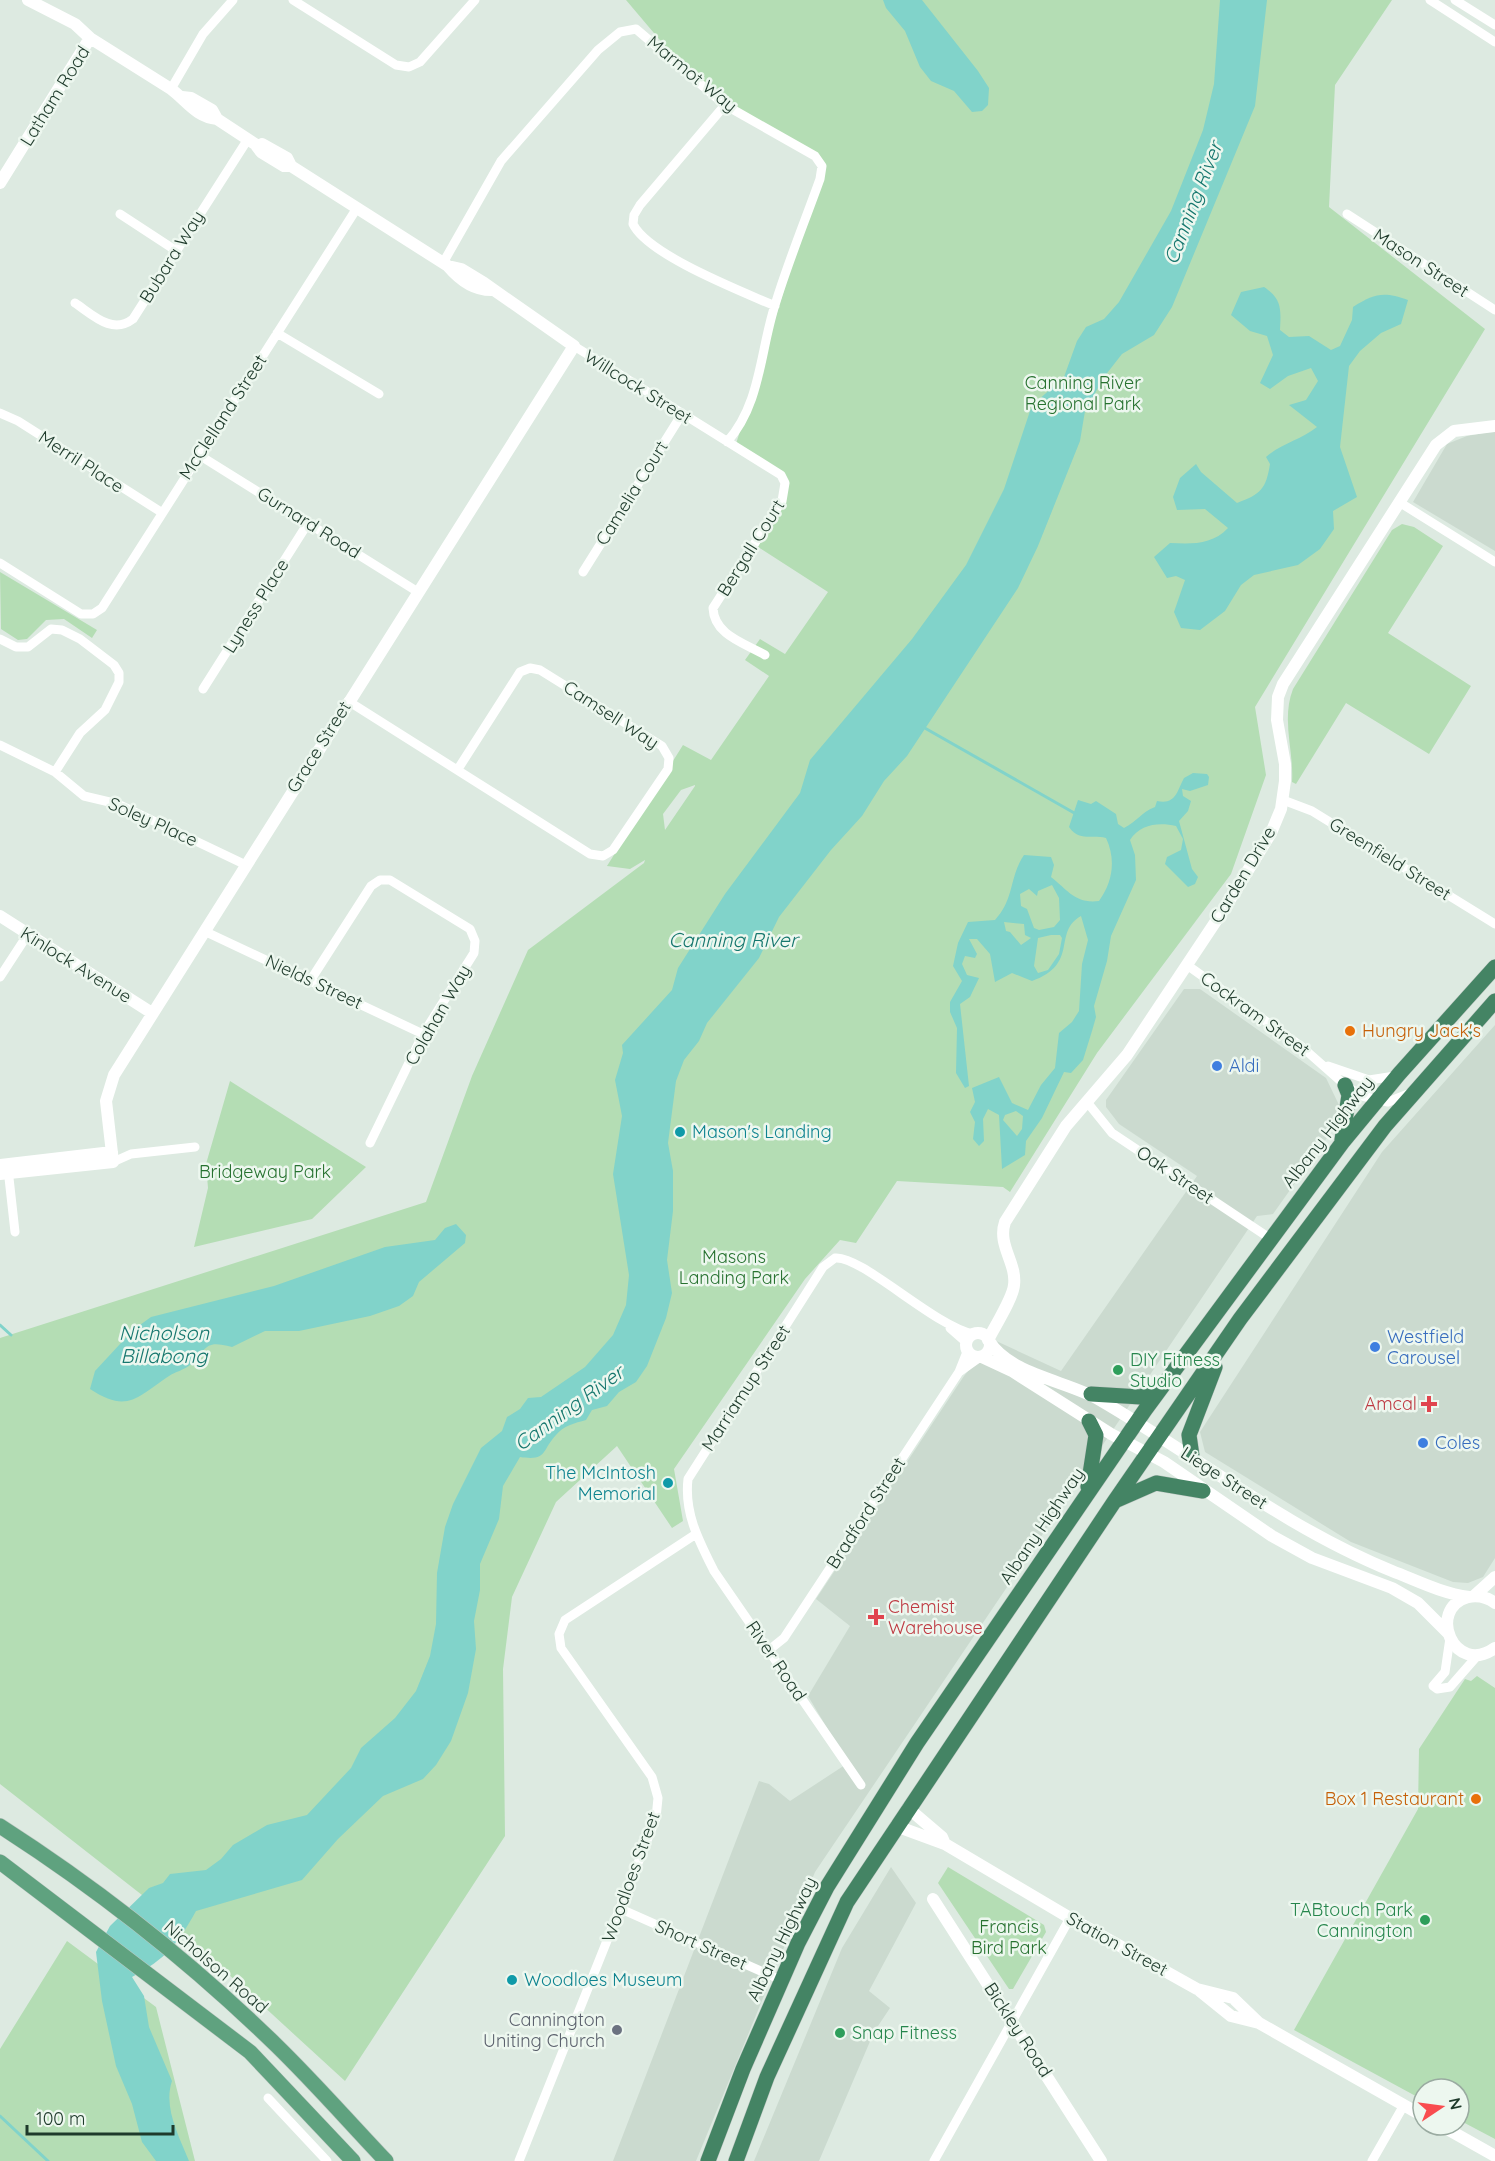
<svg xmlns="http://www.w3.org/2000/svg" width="1495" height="2161" viewBox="0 0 1495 2161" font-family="Quicksand,sans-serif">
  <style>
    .built { fill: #cbdacf }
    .green { fill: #b4ddb4; fill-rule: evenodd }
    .water { fill: #81d3ca; fill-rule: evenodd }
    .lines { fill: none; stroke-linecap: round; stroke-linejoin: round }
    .stream { stroke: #81d3ca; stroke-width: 3 }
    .primary-casing { stroke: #c0c8c4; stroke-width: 16 }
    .trunk-casing { stroke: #c0c8c4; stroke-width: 16 }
    .minor { stroke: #fff; stroke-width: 9 }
    .tertiary { stroke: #fff; stroke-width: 12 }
    .primary { stroke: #5fa27f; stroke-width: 15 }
    .trunk { stroke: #448464; stroke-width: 15 }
    .food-dot { fill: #e8710a; stroke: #edf7ef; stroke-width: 2 }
    .shop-dot { fill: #3f7fe0; stroke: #edf7ef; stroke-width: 2 }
    .culture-dot { fill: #0f9aa8; stroke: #edf7ef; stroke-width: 2 }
    .leisure-dot { fill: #2e9e5b; stroke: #edf7ef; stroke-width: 2 }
    .health-dot { fill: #e0444e; stroke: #edf7ef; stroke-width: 2 }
    .worship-dot { fill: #6b7280; stroke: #edf7ef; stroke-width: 2 }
    .labels { text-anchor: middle; stroke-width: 5; stroke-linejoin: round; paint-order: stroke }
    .street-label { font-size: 18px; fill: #1e3a2b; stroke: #edf7ef }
    .park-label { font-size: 18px; fill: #277230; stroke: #edf7ef }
    .food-label { font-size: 18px; fill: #c56008; stroke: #edf7ef; text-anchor: start }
    .shop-label { font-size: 18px; fill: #366cbe; stroke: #edf7ef; text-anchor: start }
    .culture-label { font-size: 18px; fill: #0d838f; stroke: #edf7ef; text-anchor: start }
    .leisure-label { font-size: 18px; fill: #27864d; stroke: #edf7ef; text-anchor: start }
    .health-label { font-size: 18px; fill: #be3a42; stroke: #edf7ef; text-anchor: end }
    .worship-label { font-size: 18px; fill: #5b616d; stroke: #edf7ef; text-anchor: end }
    .water-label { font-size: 20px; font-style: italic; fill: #16776e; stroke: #edf7ef }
  </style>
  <rect width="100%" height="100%" fill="#ddeae1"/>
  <path class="built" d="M1495,431V551L1413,502L1447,444L1467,436Z
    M1184,989H1200L1326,1078L1339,1105L1329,1135L1273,1214L1257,1216L815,1872L696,2161H613L759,1781L769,1784L790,1801L848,1763L808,1696L850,1626L816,1599L964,1376L994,1340L1061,1371L1197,1176L1119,1124L1106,1107V1100Z
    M1495,1025V1558L1483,1577L1468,1583L1453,1582L1351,1542L1205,1452L1200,1432L1382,1152Z
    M891,1867L916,1903L869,1991L890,2008L874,2032L819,2161H754L842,1948Z"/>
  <path class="green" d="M626,0H1392L1335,85L1329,207L1485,329L1255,707L1266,775L1231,874L1097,1053L1010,1192L1003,1187L897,1181L856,1243L840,1240L805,1279L674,1469L683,1521L672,1528L617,1446L556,1502L512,1597L503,1669L505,1836L345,2081L142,1895L0,1784V1338L426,1202L472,1076L528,950L644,863L645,860L630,869L607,866L683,745L711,760L769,676L745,660L760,639L785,654L828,592L758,547L788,482L735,447L824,162L742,118L670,52ZM695,785V786L665,830L663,814L681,790Z
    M1402,524L1414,527L1443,546L1388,633L1471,686L1429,754L1346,703L1296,784L1292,782C1294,750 1281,720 1293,689L1392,530Z
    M0,572L97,630L92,638L64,619L46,620L27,639L18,640L1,629Z
    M230,1081L366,1167L312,1219L194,1247L208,1188L206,1164Z
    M1477,1676L1495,1688V2139L1459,2120V2089H1423V2100L1294,2030L1418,1809L1419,1749L1465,1679L1471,1681Z
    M948,1867L1044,1925L1046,1932L1013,1989H1009L938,1883Z
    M67,1941L156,2007L195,2161H0V2049Z"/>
  <path class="water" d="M883,0H922L978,71L989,88L988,105L982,111L972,112L954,91L931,81L920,67L905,31L886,8Z
    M1220,0H1267L1255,106L1172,307L1154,335L1122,354L1104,377L1085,411L1080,441L1038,546L1018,588L907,756L884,781L862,816L831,850L779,917L759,958L707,1023L699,1041L684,1060L676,1081L668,1143L673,1171V1211L667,1260L672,1293L666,1318L647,1366L636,1382L619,1392L607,1406L592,1410L586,1420C575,1423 563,1426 556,1435C541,1451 548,1461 520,1457L503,1486L499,1519L480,1564V1590L474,1621L476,1649L468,1693L451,1741L436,1765L423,1779L383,1796L338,1839L302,1880L196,1911C177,1945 167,1958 132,1977L144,1996L149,2027L172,2081C163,2107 179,2136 189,2161H156L142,2142L132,2104L116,2066L102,2001L96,1952L110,1926L149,1888L163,1883L170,1874L206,1870L221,1859L233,1845L267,1825L307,1815L351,1768L361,1748L395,1718L416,1691L430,1656L436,1624L437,1573L445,1527L453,1504L481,1448L502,1431L507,1417L520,1409L528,1398L541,1397L585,1367L613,1335L626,1305L629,1275L613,1174L622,1116L615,1080L623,1053L622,1045L672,990L678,968L725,894L800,793L810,760L912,639L966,565L1004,489L1030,411L1036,402L1064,377L1077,341L1086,327L1104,319L1119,302L1171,211L1203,130L1214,84Z
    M1264,287C1282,299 1281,309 1280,330L1289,337L1309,336L1331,350L1340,346L1352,320L1353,307C1374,294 1383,291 1408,300L1401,324L1381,333L1360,351L1349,366L1340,447L1357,497L1333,511L1334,529L1320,549L1298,565L1254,575L1241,585L1225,611L1200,630L1181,628L1174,612L1185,580L1176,576L1167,578L1154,557L1170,543C1192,544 1212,545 1228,528L1205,509L1177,510L1173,497L1180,478L1196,464L1201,472L1237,503C1261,494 1266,489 1270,464L1266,457C1282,443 1301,440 1317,427L1289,405L1306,400L1318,381L1311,368L1288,376L1270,389L1260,383L1273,355L1267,336L1250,331L1231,315L1241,292Z
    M1193,773L1207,774L1209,777L1208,785L1190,791L1182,789L1183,796L1191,801L1188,811L1179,821L1192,869L1198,877L1195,884L1188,887L1165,864L1167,857L1181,850L1183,839L1176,826C1159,822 1140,824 1130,840L1135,855L1136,880L1111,936L1107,961L1094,1006L1096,1017L1092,1031L1083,1060L1071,1073L1064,1072L1042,1118L1026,1141L1025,1155L1002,1169L999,1115L988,1109L983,1119L984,1141L979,1146L973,1139L975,1122L970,1112L975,1102L972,1088L999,1077L1012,1103L1028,1110L1041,1085L1055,1068L1059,1033L1072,1022L1079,1011L1082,964L1088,940L1081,916C1052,932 1080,964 1032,981L1012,973L995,982L990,954L977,939H969L977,954L975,958L965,956L962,964L967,975L979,978L970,997L960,1004L969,1086L965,1088L956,1073L957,1028L950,1012V1002L962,981L953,966L958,943L968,922L995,920C1015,898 1009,877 1024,855L1051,857L1054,865L1051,877C1068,890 1075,904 1099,901C1113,882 1116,859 1106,838C1092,834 1079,842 1069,827L1078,800L1091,804L1096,801L1116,814L1118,824L1124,828C1138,821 1140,813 1155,807L1157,801C1176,805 1177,791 1184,778ZM1052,885L1059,898L1060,920L1054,927L1039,930L1034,928L1027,909L1021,906L1020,894L1029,889L1037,896L1038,891ZM1004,922L1024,924L1025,935L1031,938L1021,945L1010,932L1006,931ZM1051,935H1060L1062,938L1059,954L1048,970L1038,973L1034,966L1038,938ZM1016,1111L1023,1116L1022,1129L1017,1136L1003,1120L1005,1115Z
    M456,1224L466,1235L465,1243L419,1282L413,1296L399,1306L370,1316L299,1331H265L232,1347C203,1339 208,1349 190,1365C184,1370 175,1372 169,1376C137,1397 128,1414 90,1389L95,1371L133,1330L151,1317L274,1286L385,1247L435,1240L445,1228Z"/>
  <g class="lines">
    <path class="stream" d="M923,727L1076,814
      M0,1325L11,1335
      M0,2116L48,2161"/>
    <defs>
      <path id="primary" d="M0,1826C98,1889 192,1963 276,2045C314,2082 349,2122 386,2161
        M0,1862L250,2052L353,2161"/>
      <path id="trunk" d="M1342,1140L1349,1095L1345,1085
        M1091,1394L1141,1397L1157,1389
        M1192,1456L1189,1435L1215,1367
        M1088,1487L1096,1435L1089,1421
        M1115,1501L1156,1483L1203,1491
        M708,2161L743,2069L798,1943L827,1887L917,1743L1145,1410L1342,1143L1399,1074L1495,967
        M736,2161L767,2077L847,1902L1114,1502L1240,1319L1385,1126L1495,1001"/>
    </defs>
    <use href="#primary" class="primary-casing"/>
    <use href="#trunk" class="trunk-casing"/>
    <path class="minor" d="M293,0L396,65L409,67L420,62L475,0
      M1430,0L1495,42
      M1455,0L1495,25
      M171,89L203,34L233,0
      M725,105L640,205L634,215L633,224C648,255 741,291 775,306
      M120,214L175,250
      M1347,214L1495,310
      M443,263L501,161L598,50L620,32L636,29L725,105L815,156L822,166L820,179C805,221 788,262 775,305C760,351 761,404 727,442
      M75,303C93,315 112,335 133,319L248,139
      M277,333L379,394
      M574,346L781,475L785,483L782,501L713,608C714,635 744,643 765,655
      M0,413L18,421L161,512
      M199,455L418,592
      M1399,502L1495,562
      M0,563L81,614H93L102,608L357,208
      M583,572L682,414
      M0,639L16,647H28L51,629L62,630L80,639L114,665L119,673V682L105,710L80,733L55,772
      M203,689L308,523
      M348,701L590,854L603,856L613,850L668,769L669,758L662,746L540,670L530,668L520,672L458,769
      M0,745L55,772L84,796L118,804L246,865
      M1283,800L1312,811L1495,924
      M204,931L423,1034
      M1187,965L1302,1047L1345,1085L1362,1096L1388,1102L1408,1094
      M0,977L28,934
      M310,981L371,886L380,880H390L470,929L475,941L474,953L423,1034L370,1143
      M1328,1066L1369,1080L1395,1076
      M1087,1102L1112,1133L1271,1239
      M113,1162L131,1154L195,1147
      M8,1169L15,1232
      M950,1328L966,1342
      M959,1372L980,1357
      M1450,1638L1445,1672L1433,1686L1437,1689L1450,1687L1478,1655
      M769,1650L784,1638L959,1372L967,1352
      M861,1785L714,1571C699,1541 684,1513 688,1479L823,1267L835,1258C861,1255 934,1326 973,1334
      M621,1909L781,1980
      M268,2098L327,2161
      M519,2161L656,1818L658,1798L652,1777L561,1648L559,1634L565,1620L696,1534
      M934,2161L1070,1918
      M1372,2161L1404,2105"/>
    <path class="tertiary" d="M28,0L75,24L90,38L171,89C187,101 196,117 217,119
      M182,97L191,98L212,110L217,119L255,144L261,152L284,166H291L448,266C459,279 474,290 491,290
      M262,144L287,158L291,166
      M0,183L90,38
      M0,916L152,1013
      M0,1165L112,1152
      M0,1174L113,1162L106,1101L114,1075L574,346L484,283L461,269L448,266
      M966 1345a12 12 0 1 1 24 0a12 12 0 1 1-24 0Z
      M988,1340C995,1326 1013,1298 1014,1285C1017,1263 997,1245 1005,1222L1066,1126L1127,1055L1226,906L1271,833L1281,809L1285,781V764L1277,720L1278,697L1283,684L1436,445L1454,431L1495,426
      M989,1341C1010,1375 1068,1381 1100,1400C1198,1457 1286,1528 1392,1571C1418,1581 1441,1593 1469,1597
      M982,1357L1012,1371L1111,1434L1164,1462L1272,1536L1312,1558L1392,1588L1418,1603L1448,1633
      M1474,1596L1495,1577
      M1495,1603C1487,1597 1478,1595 1468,1597C1426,1609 1454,1677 1495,1648
      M908,1808L942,1837L945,1844
      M896,1826L945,1844L1070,1918L1197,1989L1233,1998L1259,2023
      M933,1899L1101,2161
      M1200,1991L1231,2016L1259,2023L1423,2116
      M1440,2125L1495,2156"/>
    <use href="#primary" class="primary"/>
    <use href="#trunk" class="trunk"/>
  </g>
  <g class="food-dot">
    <circle cx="1350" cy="1031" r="6"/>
    <circle cx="1476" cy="1799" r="6"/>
  </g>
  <g class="shop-dot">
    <circle cx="1217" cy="1066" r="6"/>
    <circle cx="1375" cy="1347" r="6"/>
    <circle cx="1423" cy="1443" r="6"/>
  </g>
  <g class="culture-dot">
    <circle cx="680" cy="1132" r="6"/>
    <circle cx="668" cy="1483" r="6"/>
    <circle cx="512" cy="1980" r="6"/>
  </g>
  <g class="leisure-dot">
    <circle cx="1118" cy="1370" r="6"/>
    <circle cx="1425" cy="1920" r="6"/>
    <circle cx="840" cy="2033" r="6"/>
  </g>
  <g class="health-dot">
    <path d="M1426 1395h6v6h6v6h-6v6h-6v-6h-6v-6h6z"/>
    <path d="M873 1608h6v6h6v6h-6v6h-6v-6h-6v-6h6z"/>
  </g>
  <circle class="worship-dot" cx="617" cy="2030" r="6"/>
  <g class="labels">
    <g class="street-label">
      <text transform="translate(692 74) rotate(39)" y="6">Marmot Way</text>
      <text transform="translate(55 96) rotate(-58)" y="6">Latham Road</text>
      <text transform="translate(172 257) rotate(-58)" y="6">Bubara Way</text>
      <text transform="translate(1421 263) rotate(33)" y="6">Mason Street</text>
      <text transform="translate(638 387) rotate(32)" y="6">Willcock Street</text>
      <text transform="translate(223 417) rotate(-57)" y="6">McClelland Street</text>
      <text transform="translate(81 462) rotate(33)" y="6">Merril Place</text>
      <text transform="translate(632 493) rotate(-58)" y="6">Camelia Court</text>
      <text transform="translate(309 523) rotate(32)" y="6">Gurnard Road</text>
      <text transform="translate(751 548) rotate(-58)" y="6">Bergall Court</text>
      <text transform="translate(256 606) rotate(-58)" y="6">Lyness Place</text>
      <text transform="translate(611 715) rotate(33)" y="6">Camsell Way</text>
      <text transform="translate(319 747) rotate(-58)" y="6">Grace Street</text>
      <text transform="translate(153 822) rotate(24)" y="6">Soley Place</text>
      <text transform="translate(1390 859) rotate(32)" y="6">Greenfield Street</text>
      <text transform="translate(1243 875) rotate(-59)" y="6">Carden Drive</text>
      <text transform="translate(76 965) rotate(32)" y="6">Kinlock Avenue</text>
      <text transform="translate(314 982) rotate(25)" y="6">Nields Street</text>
      <text transform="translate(1255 1014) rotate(36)" y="6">Cockram Street</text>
      <text transform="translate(438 1015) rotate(-60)" y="6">Colahan Way</text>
      <text transform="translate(1328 1132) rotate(-52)" y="6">Albany Highway</text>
      <text transform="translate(1175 1175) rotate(34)" y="6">Oak Street</text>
      <text transform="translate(746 1388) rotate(-57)" y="6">Marriamup Street</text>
      <text transform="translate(1224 1478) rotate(33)" y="6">Liege Street</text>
      <text transform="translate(866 1513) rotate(-57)" y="6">Bradford Street</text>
      <text transform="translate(1042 1526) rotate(-56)" y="6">Albany Highway</text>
      <text transform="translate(776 1661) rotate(56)" y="6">River Road</text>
      <text transform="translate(631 1877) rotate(-70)" y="6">Woodloes Street</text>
      <text transform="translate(782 1939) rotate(-64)" y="6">Albany Highway</text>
      <text transform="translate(1117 1944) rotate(29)" y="6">Station Street</text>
      <text transform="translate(701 1945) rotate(24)" y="6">Short Street</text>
      <text transform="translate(216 1967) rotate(41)" y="6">Nicholson Road</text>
      <text transform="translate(1018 2030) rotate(57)" y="6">Bickley Road</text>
    </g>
    <g class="park-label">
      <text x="1083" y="389">Canning River<tspan x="1083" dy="21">Regional Park</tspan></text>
      <text x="265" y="1178">Bridgeway Park</text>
      <text x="734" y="1263">Masons<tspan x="734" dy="21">Landing Park</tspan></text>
      <text x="1009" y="1933">Francis<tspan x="1009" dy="21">Bird Park</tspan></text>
    </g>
    <g class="food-label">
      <text x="1362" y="1037">Hungry Jack's</text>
      <text x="1464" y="1805" text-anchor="end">Box 1 Restaurant</text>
    </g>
    <g class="shop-label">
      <text x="1229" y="1072">Aldi</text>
      <text x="1387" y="1343">Westfield<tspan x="1387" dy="21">Carousel</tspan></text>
      <text x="1435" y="1449">Coles</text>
    </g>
    <g class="culture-label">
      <text x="692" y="1138">Mason's Landing</text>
      <text x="656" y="1479" text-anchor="end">The McIntosh<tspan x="656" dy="21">Memorial</tspan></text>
      <text x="524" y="1986">Woodloes Museum</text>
    </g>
    <g class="leisure-label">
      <text x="1130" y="1366">DIY Fitness<tspan x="1130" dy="21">Studio</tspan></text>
      <text x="1413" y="1916" text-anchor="end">TABtouch Park<tspan x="1413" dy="21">Cannington</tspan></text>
      <text x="852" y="2039">Snap Fitness</text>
    </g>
    <g class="health-label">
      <text x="1417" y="1410">Amcal</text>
      <text x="888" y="1613" text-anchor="start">Chemist<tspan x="888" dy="21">Warehouse</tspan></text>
    </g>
    <g class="worship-label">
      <text x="605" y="2026">Cannington<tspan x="605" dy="21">Uniting Church</tspan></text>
    </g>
    <g class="water-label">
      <text transform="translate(1193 203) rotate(-69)" y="7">Canning River</text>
      <text x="733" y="947">Canning River</text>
      <text x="164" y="1340">Nicholson<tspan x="164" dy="23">Billabong</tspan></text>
      <text transform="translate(569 1408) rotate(-36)" y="7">Canning River</text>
    </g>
  </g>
  <g transform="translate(1441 2107) rotate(77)"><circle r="28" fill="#edf7ef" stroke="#9aaba1" stroke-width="1.5"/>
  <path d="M0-4.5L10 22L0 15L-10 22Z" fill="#f94c4f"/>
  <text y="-9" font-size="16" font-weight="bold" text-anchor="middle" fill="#1e3a2b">N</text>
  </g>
  <path d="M27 2125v9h146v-9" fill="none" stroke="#1e3a2b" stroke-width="3"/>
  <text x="36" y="2125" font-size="18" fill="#1e3a2b" stroke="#edf7ef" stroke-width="4.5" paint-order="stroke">100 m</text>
</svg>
